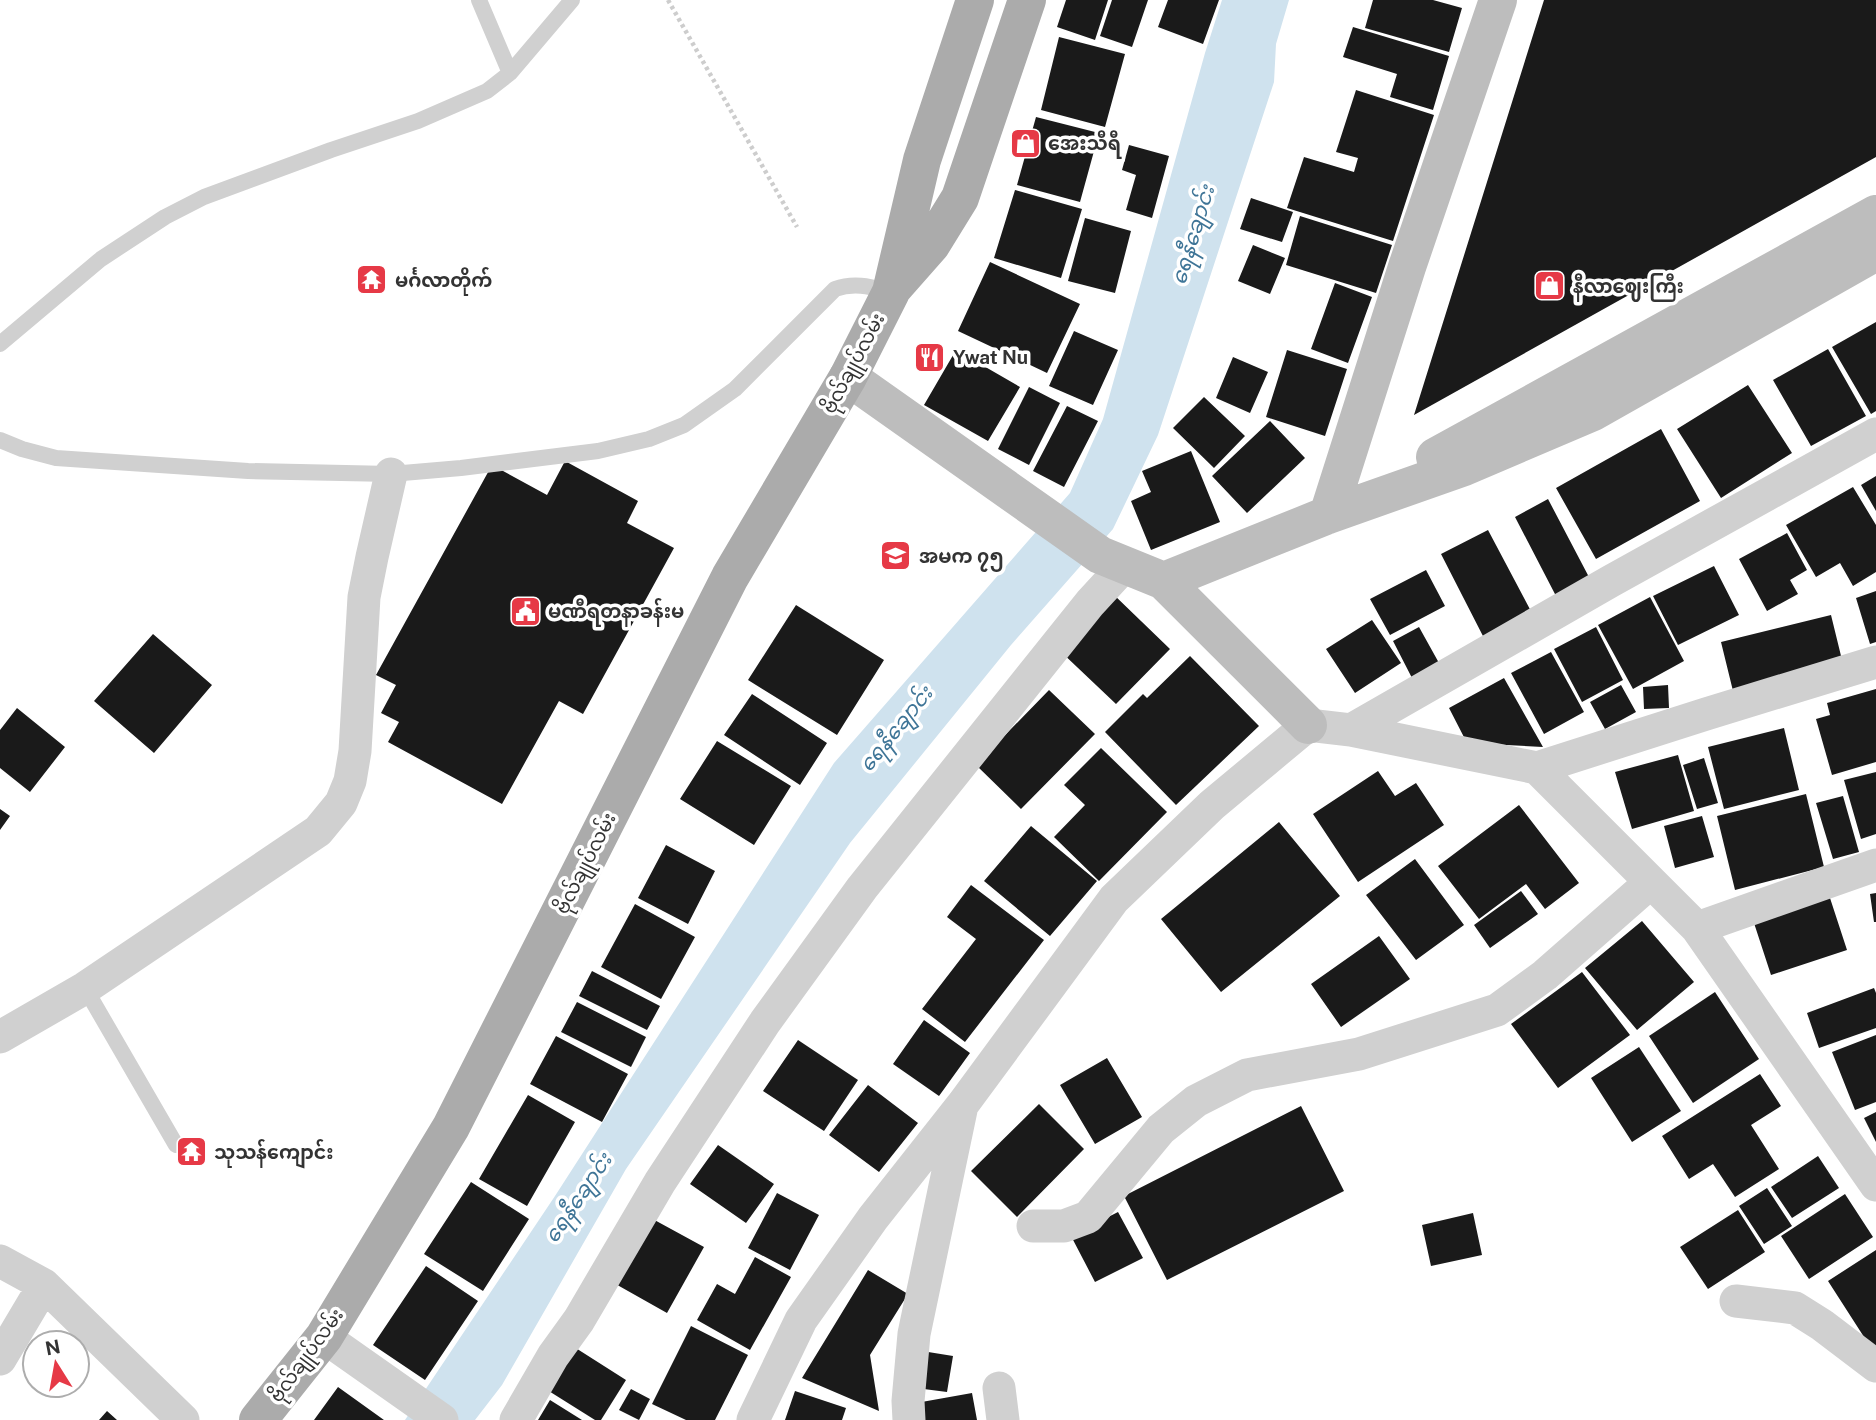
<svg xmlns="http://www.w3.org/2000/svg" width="1876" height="1420" viewBox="0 0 1876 1420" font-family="'Public Sans','Noto Sans Myanmar',sans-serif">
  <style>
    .water { fill: #cfe2ee }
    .building { fill: #1a1a1a }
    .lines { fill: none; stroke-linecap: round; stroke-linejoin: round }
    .path { stroke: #cdcdcd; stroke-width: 4.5; stroke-dasharray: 3.5 3.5; stroke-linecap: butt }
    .lane { stroke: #d0d0d0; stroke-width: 16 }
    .street { stroke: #d0d0d0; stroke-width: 33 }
    .secondary { stroke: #bdbdbd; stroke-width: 38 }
    .primary { stroke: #ababab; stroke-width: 38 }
    .labels { text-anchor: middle; stroke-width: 7; stroke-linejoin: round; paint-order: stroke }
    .poi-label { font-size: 19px; font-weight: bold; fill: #333; stroke: #fff; text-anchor: start }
    .street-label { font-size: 19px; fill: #333; stroke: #fff }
    .water-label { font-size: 21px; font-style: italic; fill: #3f7597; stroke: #fff }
  </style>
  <rect width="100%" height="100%" fill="#fff"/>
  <path class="water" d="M1222,0H1289L1276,44L1274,82L1158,435L1113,529L1011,645L850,843L626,1169L502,1385L475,1420H405L555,1196L834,763L1070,493L1103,419L1205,53Z"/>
  <path class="building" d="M1066,0H1108L1095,40L1057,27Z
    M1112,0H1148L1132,47L1100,36Z
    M1168,0H1219L1203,44L1158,27Z
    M1373,0H1433L1462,8L1449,52L1365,28Z
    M1544,0H1876V157L1414,415Z
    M1353,27L1449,56L1433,110L1390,97L1397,74L1343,57Z
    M1059,37L1125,54L1105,127L1041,110Z
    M1356,90L1434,115L1393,241L1287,208L1304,157L1354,172L1358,158L1336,152Z
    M1036,117L1099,133L1080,202L1017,185Z
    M1129,145L1169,156L1152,218L1126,210L1136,175L1122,170Z
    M1015,190L1082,209L1061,278L994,258Z
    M1251,198L1293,212L1282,242L1240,229Z
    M1300,216L1392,245L1376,293L1286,265Z
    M1085,218L1131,231L1115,293L1068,281Z
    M1253,245L1285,258L1270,294L1238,281Z
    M990,262L1080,304L1047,373L958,331Z
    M1335,283L1372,297L1348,363L1311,349Z
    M1876,322V411L1871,414L1832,347Z
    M1074,331L1118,350L1093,405L1049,386Z
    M1828,349L1866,416L1811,446L1773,380Z
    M956,350L1020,387L988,441L924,405Z
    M1287,350L1347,369L1325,436L1266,417Z
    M1233,357L1268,372L1250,413L1216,398Z
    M1748,385L1792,453L1721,498L1677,429Z
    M1029,387L1060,403L1029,465L998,449Z
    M1204,397L1245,436L1214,468L1173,428Z
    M1067,406L1098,421L1064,487L1033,471Z
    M1270,421L1305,458L1247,513L1212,476Z
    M1661,429L1700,501L1596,559L1556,488Z
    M1191,451L1220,522L1151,550L1131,501L1151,492L1142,471Z
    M565,461L638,501L627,523L674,548L583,714L559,701L502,804L388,742L399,722L381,713L396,685L376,675L492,465L547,495Z
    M1876,476V511L1861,485Z
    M1853,487L1876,525V572L1853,586L1840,563L1816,577L1786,525Z
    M1548,499L1590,579L1556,596L1515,517Z
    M1488,530L1533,615L1485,640L1441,554Z
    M1787,533L1807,570L1790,580L1798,594L1767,611L1739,559Z
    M1714,566L1739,615L1678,645L1653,596Z
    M1426,570L1445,606L1390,635L1370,599Z
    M1876,591V642L1870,644L1856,598Z
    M1112,593L1170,649L1116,704L1058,649Z
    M1650,597L1684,661L1633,689L1598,625Z
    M796,605L884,660L837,735L748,680Z
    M1831,615L1843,664L1733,691L1721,642Z
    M1372,620L1401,663L1355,693L1326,649Z
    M1419,627L1439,663L1412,678L1393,641Z
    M1596,627L1623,680L1582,702L1554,649Z
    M153,634L212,685L154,753L94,701Z
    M1551,652L1584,712L1544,734L1511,673Z
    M1190,656L1259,726L1176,805L1105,732L1143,694L1147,698Z
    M1504,678L1543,747L1467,743L1449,708Z
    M1621,685L1636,712L1605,729L1590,702Z
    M1668,685L1669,708L1644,709L1643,687Z
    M1876,689V762L1832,775L1816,719L1830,715L1827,703Z
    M1049,690L1095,734L1021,809L976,765Z
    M752,694L827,743L800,785L724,735Z
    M17,708L65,747L30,792L0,768V730Z
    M1784,728L1799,790L1724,809L1708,747Z
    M717,741L791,786L754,845L680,799Z
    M1101,748L1167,812L1099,881L1054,837L1085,805L1064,785Z
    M1678,755L1694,811L1632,829L1615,772Z
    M1704,758L1718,803L1697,809L1683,765Z
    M1378,771L1395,796L1416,783L1444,825L1358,882L1313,814Z
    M1876,772V834L1861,839L1844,780Z
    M1806,794L1824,867L1735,890L1717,816Z
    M1843,796L1859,852L1833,859L1816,803Z
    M1519,805L1579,883L1545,909L1526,884L1479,919L1438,866Z
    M0,809L10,816L0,830Z
    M1702,816L1714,857L1675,868L1664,826Z
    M1279,822L1340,896L1221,992L1161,919Z
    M1031,826L1097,881L1050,936L984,881Z
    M666,845L715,871L688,924L638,898Z
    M1415,859L1464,925L1416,960L1366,895Z
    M971,885L1044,940L965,1042L922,1009L976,939L947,917Z
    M1521,891L1538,914L1490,948L1474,925Z
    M1876,893V922H1874L1870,894Z
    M1830,898L1847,950L1771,975L1754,923Z
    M635,904L695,937L661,999L601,967Z
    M1642,921L1694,982L1637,1030L1585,968Z
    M1379,936L1410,979L1341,1027L1311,984Z
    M592,971L660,1006L647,1030L579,996Z
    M1582,972L1630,1035L1558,1088L1511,1024Z
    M1874,988L1876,993V1028L1819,1048L1807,1013Z
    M1715,992L1759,1059L1693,1103L1649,1036Z
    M577,1002L646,1037L631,1067L561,1032Z
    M924,1020L970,1053L939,1096L893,1064Z
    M1876,1035V1102L1855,1110L1832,1052Z
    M556,1036L628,1074L602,1122L530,1084Z
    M798,1040L858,1080L824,1131L763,1091Z
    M1639,1047L1681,1111L1632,1142L1591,1078Z
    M1107,1058L1142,1117L1095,1144L1060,1085Z
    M1760,1074L1781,1106L1751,1125L1779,1169L1735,1197L1713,1164L1689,1179L1662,1136Z
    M868,1085L918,1123L879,1172L829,1135Z
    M528,1095L575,1122L527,1206L479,1179Z
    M1039,1104L1084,1149L1017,1217L971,1171Z
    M1301,1106L1344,1191L1167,1280L1124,1196Z
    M1876,1112V1142L1864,1118Z
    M718,1145L774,1184L746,1223L690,1184Z
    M1818,1156L1839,1188L1792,1218L1771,1187Z
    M471,1182L529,1219L483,1291L424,1254Z
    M1767,1188L1792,1226L1764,1244L1739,1206Z
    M777,1193L819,1215L790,1270L748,1248Z
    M1845,1194L1873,1237L1809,1279L1781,1236Z
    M1738,1210L1765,1252L1708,1289L1680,1247Z
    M1118,1212L1143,1258L1095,1282L1071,1236Z
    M1473,1213L1482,1255L1431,1266L1422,1225Z
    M649,1217L704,1247L667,1313L612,1282Z
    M1876,1250V1350L1873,1351L1828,1281Z
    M755,1257L791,1277L750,1350L697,1320L717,1284L735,1294Z
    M426,1266L478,1301L425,1380L373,1345Z
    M868,1270L908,1294L870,1355L879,1411L802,1378Z
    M691,1326L748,1355L715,1420H686L652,1404Z
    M571,1345L626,1380L601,1420H595L544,1388Z
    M922,1351L953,1356L947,1392L916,1388Z
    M338,1387L384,1420H314Z
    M631,1389L650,1399L639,1420L619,1410Z
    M795,1391L846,1408L842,1420H785Z
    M972,1393L977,1420H919L916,1403Z
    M550,1400L582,1420H538Z
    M107,1411L117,1420H99Z"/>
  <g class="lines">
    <path class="path" d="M668,0L797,227"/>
    <path class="lane" d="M479,0L510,73
      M0,344L101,259L165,217L204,197L331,150L418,121L487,91L510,73L572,0
      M0,440L22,449L56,458L248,471L391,474L461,468L598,451L649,439L684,425L735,389L835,289C855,282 871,287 891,292
      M85,988L176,1145"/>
    <path class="street" d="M1351,730L1611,581L1876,434
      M1537,768L1706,714L1876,662
      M1697,928L1876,865
      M0,1037L85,988L318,831L341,803L350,781L355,751L364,597L372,557L391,474
      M1033,1226H1064L1088,1217L1161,1129L1196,1101L1247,1075L1359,1054L1497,1010L1545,975L1651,882
      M0,1261L44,1285L183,1420
      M1736,1301L1795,1308L1822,1325L1876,1366
      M324,1337L442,1420
      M0,1359L44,1285
      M999,1388L1003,1420
      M516,1420L553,1356L579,1320L660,1182L765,1022L862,888L1090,603L1125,565
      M753,1420L801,1320L873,1218L963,1104L1114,899L1212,805L1308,725L1351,730L1537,768L1697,928L1876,1185
      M909,1420L908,1401L914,1334L961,1110"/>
    <path class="secondary" d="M848,377L1100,555L1164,581L1308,725
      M1435,457L1876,214
      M1328,515L1407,267L1498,0
      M1164,581L1328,515L1464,467L1593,412L1876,252"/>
    <path class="primary" d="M894,287L931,245L960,198L1027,0
      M258,1420L324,1337L451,1127L730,577L848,377L891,292L922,160L975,0"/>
  </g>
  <defs>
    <symbol id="shop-square" viewBox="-11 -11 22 22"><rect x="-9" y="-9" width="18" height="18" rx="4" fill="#e63946" stroke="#fff"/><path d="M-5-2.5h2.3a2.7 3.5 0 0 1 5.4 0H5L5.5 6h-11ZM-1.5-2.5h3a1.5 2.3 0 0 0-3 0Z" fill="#fff"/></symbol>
    <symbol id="temple-square" viewBox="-11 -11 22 22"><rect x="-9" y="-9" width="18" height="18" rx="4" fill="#e63946" stroke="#fff"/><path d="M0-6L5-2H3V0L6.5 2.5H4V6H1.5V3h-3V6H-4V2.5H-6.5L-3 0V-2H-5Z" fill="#fff"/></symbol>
    <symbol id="restaurant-square" viewBox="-11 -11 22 22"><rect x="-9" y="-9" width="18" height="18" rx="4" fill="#e63946" stroke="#fff"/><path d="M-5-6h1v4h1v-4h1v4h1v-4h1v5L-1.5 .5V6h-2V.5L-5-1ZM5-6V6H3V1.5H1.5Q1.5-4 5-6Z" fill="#fff"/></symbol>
    <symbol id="school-square" viewBox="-11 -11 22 22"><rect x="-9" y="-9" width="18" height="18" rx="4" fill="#e63946" stroke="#fff"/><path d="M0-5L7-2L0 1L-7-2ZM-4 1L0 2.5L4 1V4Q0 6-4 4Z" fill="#fff"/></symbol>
    <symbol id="civic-square" viewBox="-11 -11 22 22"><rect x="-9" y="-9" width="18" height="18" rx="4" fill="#e63946" stroke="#fff"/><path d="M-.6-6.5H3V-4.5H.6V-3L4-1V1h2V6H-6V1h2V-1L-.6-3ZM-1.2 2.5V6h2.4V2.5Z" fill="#fff"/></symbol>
  </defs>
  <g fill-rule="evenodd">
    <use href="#shop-square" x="1008" y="126" width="35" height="35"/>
    <use href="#temple-square" x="354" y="262" width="35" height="35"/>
    <use href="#shop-square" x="1532" y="268" width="35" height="35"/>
    <use href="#restaurant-square" x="912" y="340" width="35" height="35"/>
    <use href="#school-square" x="878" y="538" width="35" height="35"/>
    <use href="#civic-square" x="508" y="594" width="35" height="35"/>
    <use href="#temple-square" x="174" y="1134" width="35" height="35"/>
  </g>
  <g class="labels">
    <g class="poi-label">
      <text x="1048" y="150">အေးသီရီ</text>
      <text x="395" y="287">မင်္ဂလာတိုက်</text>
      <text x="1573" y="293">နီလာ‌ဈေးကြီး</text>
      <text x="953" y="364">Ywat Nu</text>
      <text x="919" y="563">အမက ၇၅</text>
      <text x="548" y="618">မဏီရတနာခန်းမ</text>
      <text x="214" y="1159">သုသန်ကျောင်း</text>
    </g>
    <g class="street-label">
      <text transform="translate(853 363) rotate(-62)" y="7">ဗိုလ်‌ချုပ်‌လမ်း</text>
      <text transform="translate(585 863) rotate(-63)" y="7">ဗိုလ်‌ချုပ်‌လမ်း</text>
      <text transform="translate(306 1355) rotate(-54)" y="7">ဗိုလ်‌ချုပ်‌လမ်း</text>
    </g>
    <g class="water-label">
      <text transform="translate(1193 235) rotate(-73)" y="7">ရေနီချောင်း</text>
      <text transform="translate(896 729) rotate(-51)" y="7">ရေနီချောင်း</text>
      <text transform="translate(578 1198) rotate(-56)" y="7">ရေနီချောင်း</text>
    </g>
  </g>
  <g transform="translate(56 1364) rotate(349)"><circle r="33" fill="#ffffff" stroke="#adadad" stroke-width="2"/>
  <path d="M0-5L12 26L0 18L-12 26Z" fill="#e63946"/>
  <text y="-10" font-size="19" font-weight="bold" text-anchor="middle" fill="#333333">N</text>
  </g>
</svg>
